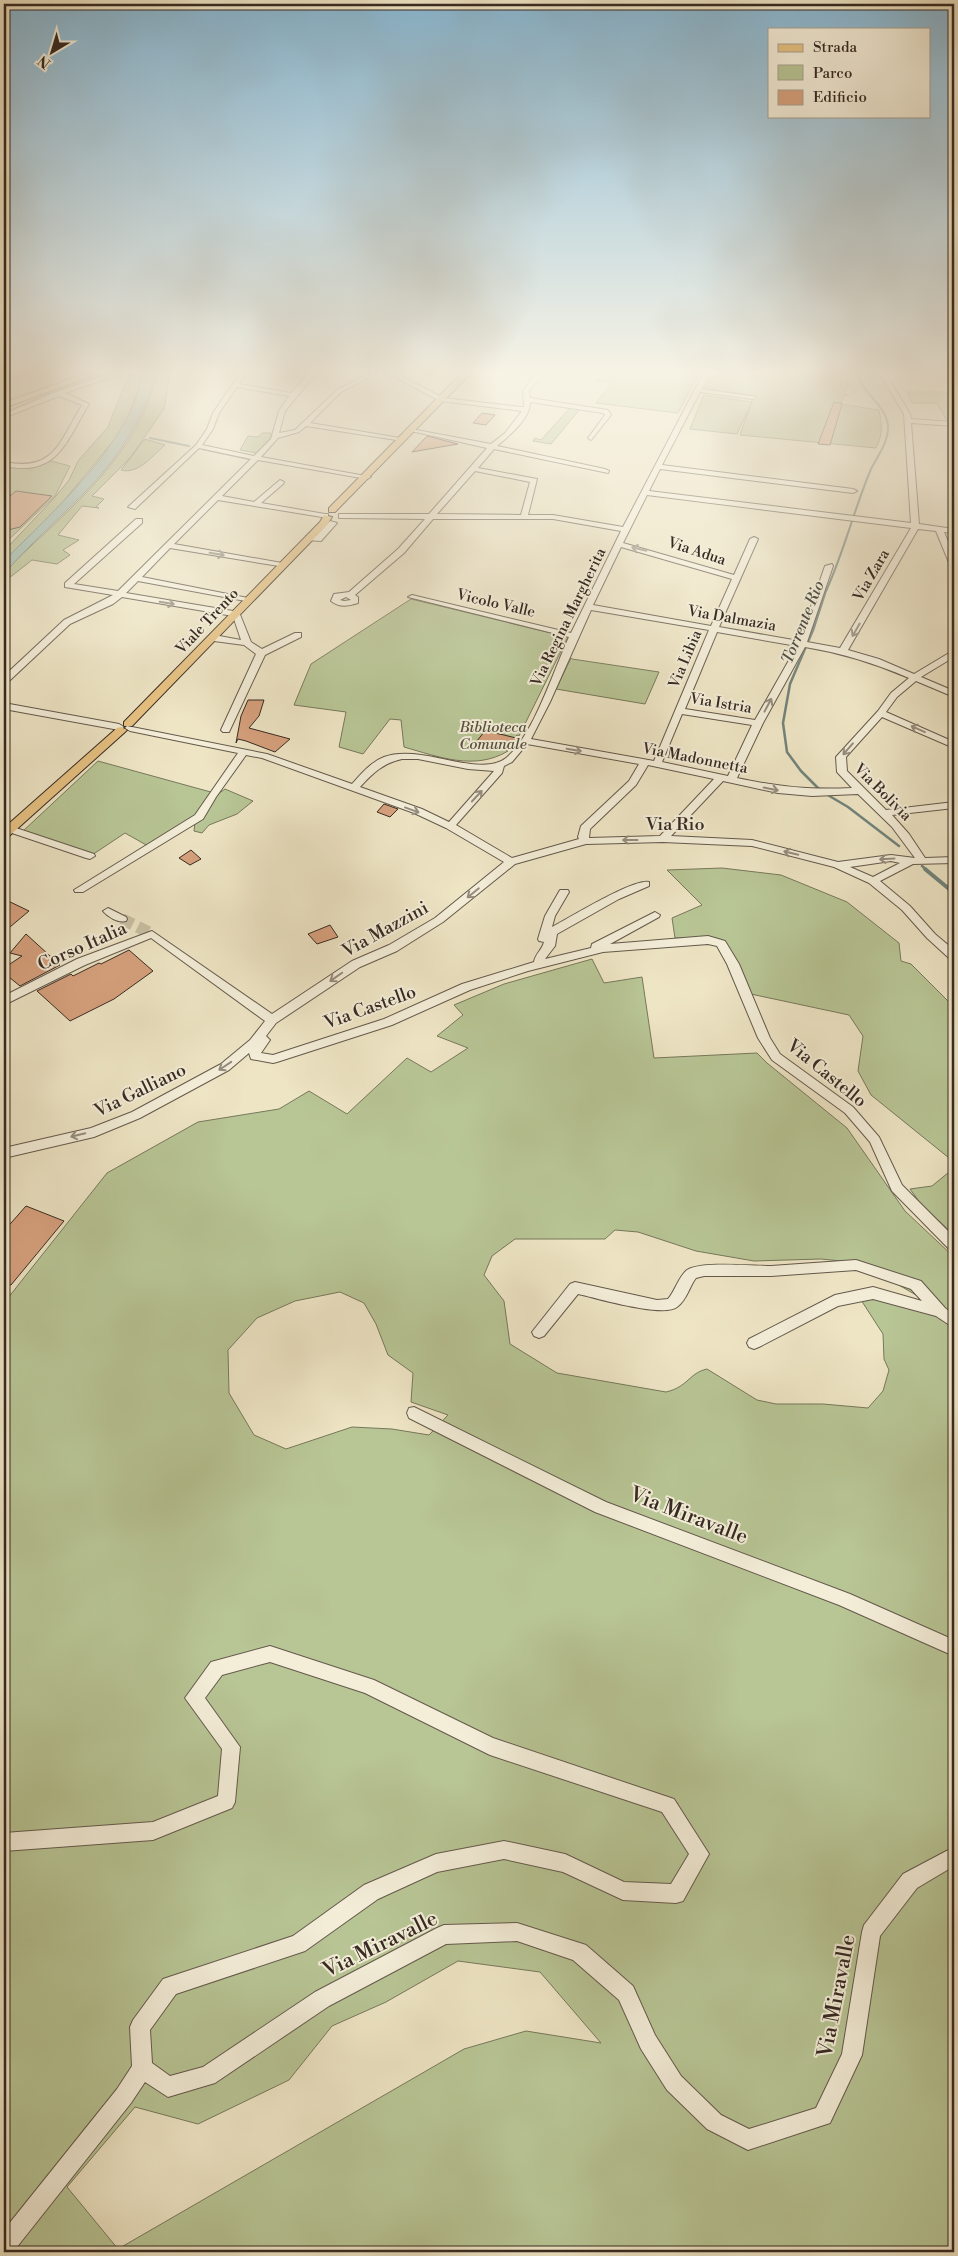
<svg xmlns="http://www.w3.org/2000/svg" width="958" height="2256" viewBox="0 0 958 2256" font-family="'Libre Bodoni',serif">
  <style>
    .green { fill: #b8c595; stroke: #77785c; fill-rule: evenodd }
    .water { fill: #99bfb7; stroke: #71837c }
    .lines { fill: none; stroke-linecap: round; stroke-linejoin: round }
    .stream-far2 { stroke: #71837c; stroke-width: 2 }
    .stream-far1 { stroke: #71837c; stroke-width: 2.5 }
    .stream { stroke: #71837c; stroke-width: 4 }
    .building { fill: #d7a17e; stroke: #362a23 }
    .minor-tunnel { stroke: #c9c0a5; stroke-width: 12; stroke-dasharray: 12 5.5; stroke-linecap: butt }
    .minor-casing { stroke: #64594c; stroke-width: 2 }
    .major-casing { stroke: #362a23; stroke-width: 2 }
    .minor { fill: #f4eed9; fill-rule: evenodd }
    .major { fill: #e7c282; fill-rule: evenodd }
    .oneway { stroke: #958c7e }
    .labels { text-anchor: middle; stroke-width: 4; stroke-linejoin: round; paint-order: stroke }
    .far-street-label { font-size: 15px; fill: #362a23; stroke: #f4eed9 }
    .far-park-label { font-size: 15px; font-style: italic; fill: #565140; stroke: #f4eed9 }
    .far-water-label { font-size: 16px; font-style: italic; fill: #4f4f48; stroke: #f4eed9 }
    .street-label { font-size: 18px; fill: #362a23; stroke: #f4eed9 }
    .near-street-label { font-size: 21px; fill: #362a23; stroke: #f4eed9 }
  </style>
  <rect width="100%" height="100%" fill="#eee5c5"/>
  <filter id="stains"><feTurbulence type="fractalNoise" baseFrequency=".004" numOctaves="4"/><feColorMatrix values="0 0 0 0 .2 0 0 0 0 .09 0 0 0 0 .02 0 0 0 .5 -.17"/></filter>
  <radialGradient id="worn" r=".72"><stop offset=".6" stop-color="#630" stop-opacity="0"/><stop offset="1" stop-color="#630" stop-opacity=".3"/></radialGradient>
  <path class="green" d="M4,372H94L4,400Z
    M108,372H117L47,394L4,413V409L69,383Z
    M130,372H141V380L127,422L114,440L48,520L4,561V551L56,496L69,480L78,461L108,427Z
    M157,372H170L164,409L130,458L92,496L104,499L96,507L99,508L82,506L58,535L79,540L63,550L70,555L57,564L32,560L4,582V574L13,563C69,509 141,453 157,372Z
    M604,372H700L678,413L596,403L612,383L597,381Z
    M714,372H850L847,385L851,386L846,387L844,394L849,395L844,396L841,404L879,410C882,425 883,435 876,448L740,435L754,395L705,389Z
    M907,392H954V419H946L937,403H912Z
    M704,395L752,402L737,434L690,429Z
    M570,408L580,409L551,444L533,441L535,438L541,440Z
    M262,433H271V437L257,453L240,450L248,436L258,437Z
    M145,439L165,445C153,455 138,475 121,470Z
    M51,461L70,466L55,496L4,544V466L30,469Z
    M411,599L568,637L519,736L517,735L505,750L508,751C475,771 439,757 404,747L401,720L390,719L363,754L339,747L346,712L294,705L311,664Z
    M571,658L572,659L659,672L645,704L556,689Z
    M98,761L218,794L225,789L253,801L237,814L209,825L202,833L194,831L195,822L148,846L125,833L92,855L22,832Z
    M722,868L781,875L847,902L899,943L901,961L911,964L954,1007V1162L871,1095L858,1071L863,1036L849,1015L746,993L722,946L696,938H675L672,918L702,905L667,870Z
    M592,959L604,983L642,977L654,1058L757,1053L767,1063L847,1128L905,1211L954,1257V2252H4V1303L107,1173L198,1122L279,1109L309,1091L347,1114L407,1058L431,1072L468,1048L437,1036L463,1015L454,1005L504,984ZM615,1230L638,1232L696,1251L754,1261L821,1259L861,1263L928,1302L870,1289L861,1300L883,1334L884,1359L889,1370L883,1391L868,1408L823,1404H776L757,1400L707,1369C689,1373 688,1387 666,1392L557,1373L510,1344L504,1301L484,1275L492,1256L515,1239H605ZM340,1292L364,1303L376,1324L388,1355L413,1373L411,1402L448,1415L429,1435L392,1429L352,1427L286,1449L254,1435L229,1393L228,1350L257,1318L295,1301ZM458,1961L540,1972L601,2043L526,2031L464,2049L118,2249L67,2187L135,2107L198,2124L289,2080L332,2026L386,2002Z
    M954,1168V1235L921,1204L910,1189L932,1186Z"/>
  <path class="water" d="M141,372H157C154,386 148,398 142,412C109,483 53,517 4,574V561C47,517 139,436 141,372Z"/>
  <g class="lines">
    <path class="stream-far2" d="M150,438L189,446
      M202,449L249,459
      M826,591C844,552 854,509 871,469C878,455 888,443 888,427C887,403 855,389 859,372"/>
    <path class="stream-far1" d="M826,590L813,630L790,684L783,723L787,752L801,771L821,791L848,807L899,846
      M922,866L927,870"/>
    <path class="stream" d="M925,869L954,893"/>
  </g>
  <path class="building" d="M834,402L842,404L830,445L818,444Z
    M482,413L495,415L486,425L473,423Z
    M427,436L458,444L412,452Z
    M16,491L52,496L20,527L4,531V501Z
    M248,700H264L259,716L249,728L290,739L275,752L246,741L238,739L236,743L241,716Z
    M485,731L504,735L520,739L511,750L476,742Z
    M384,804L398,809L390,817L377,812Z
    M191,850L201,859L190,865L179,858Z
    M4,899L29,911L4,932Z
    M330,925L338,937L317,944L308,934Z
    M26,934L60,965L20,986L4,973V968L22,956L10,953Z
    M129,950L153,971L114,999L70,1021L37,991L71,974L73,976L99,963L101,964Z
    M26,1206L64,1221L11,1285L4,1283V1231Z"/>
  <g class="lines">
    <path class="minor-tunnel" d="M122,919L152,934"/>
    <defs>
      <path id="minor" d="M116,372L123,373L65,393L89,404C65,443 58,477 4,466V462C55,472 59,442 82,405L59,396L6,417L4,418V414L56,392Z
        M241,372H247L239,384L291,393L310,372H317L285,411L279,433L295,430L337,390L371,372H379L341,392L310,423L406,439L403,441L306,426L299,432L278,438L261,457L371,477L367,479L258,460L222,496L254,502L280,480L284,482L283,484L261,503L325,514H328V518L218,500L174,544L282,563L286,565L285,567L170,548L142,577L248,598H251V602L138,581L126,593L239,612L251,642L262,649L295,633H301V637L265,655L229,732H223L221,730L256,654L244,645L214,641L210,638L214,635L241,640L233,616L122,597L113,604L70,624L7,683L4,684V676L64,620L113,595L65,587V583L136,519H142V523L74,584L118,591L251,459L199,448L135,509L128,507L196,445L207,429L213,413ZM237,387L289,396L279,411L271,439L254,456L202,445L213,429L219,413Z
        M385,372H393L444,398L521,407H524L523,391L537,372H544L529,391L530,398L608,410L611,415L591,440L588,438L605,415L603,413L530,402C531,418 509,436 497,446L605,469L609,471L608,473L494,449L478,468L537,479L528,515H553L623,527L704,372H710L702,389L756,397L753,399L700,392L662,465L853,489L857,491L853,493L660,469L649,491L911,523L904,414L879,372H885L910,414L911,419L954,422V426L911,423L919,524L954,529V533L944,532L954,556V567L950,565L936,531L918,529L848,650L879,659L914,674L954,650V657L921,677L954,691V697L916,681L897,697L886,712L954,742V748L882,717L846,757L847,771L886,810L954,802V808L892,815L909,834L925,858L954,857V863L913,864L880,881L910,906L935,934L954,950V960L950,959L927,938L902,910L869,883L834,867L752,846L663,842L586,844L515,864L443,922L397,951L360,967L276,1023L266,1036L270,1040L261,1053L273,1055L384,1019L462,984L534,962C535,954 542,950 544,942L539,941L538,939L545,916L560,890H568L569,892L555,916L552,927C569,918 634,878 649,882V886L619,899L557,934L555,946L545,959L591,948L592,944L655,912L660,915L659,917L610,944L708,936L725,941L739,964L770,1038L780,1054L853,1107L879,1137L902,1185L954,1237V1250L949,1249L892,1191L870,1142L845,1113L772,1060L758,1038L727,964L717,946L708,944L603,952L528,971L470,990L392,1025L277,1062L273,1063L251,1059L249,1053L229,1070L140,1118L94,1137L4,1158V1148L91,1128L132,1112L221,1064L250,1040L265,1021L151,938L85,965L4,1005V996L77,959L152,931L272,1014L352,961L389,945L435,918L504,862L446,828L414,813L262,758L246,755L216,797L203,819L83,892H75L74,890L195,815L238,753L130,731L125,728L127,726L267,754L352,784C361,774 371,762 384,757C421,743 479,779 506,758C533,737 554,669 569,637L408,597L412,595L571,633L621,531L553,519H433L404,553L355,595L358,597V603C348,606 340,608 331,601L334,594L349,592L398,549L425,519L342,518H339V514H429L487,448L411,431V429L491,444L505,433L522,411L440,401ZM475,471L530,482L521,515L437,514ZM647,495L911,528L840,648L807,642L833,566L832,564L825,566L799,641L719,627L758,539L754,537L750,539L734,575L623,543ZM621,547L732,579L711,626L593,605ZM346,597L351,600L344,601L340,600ZM591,610L709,630L654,761L531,739L550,702ZM717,632L797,646L755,720L685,709ZM805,647C842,653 874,663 909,678L891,693L878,711L836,757L837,772L852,788C809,790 779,787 737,778L763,723ZM682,714L752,725L728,776L662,762ZM527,744L639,764L629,781L581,826L578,837L579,839L512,858L456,825L502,773L504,766L512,762ZM402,759H418L468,769L494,771L449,822L422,809L360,787C373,773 383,763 402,759ZM648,765L714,779L660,836L589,838L590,829L636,785ZM723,781L778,793L812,796L858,794L892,827L915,858L891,855L838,862L752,840L671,836ZM891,861L900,863L873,877L850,867Z
        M330,521L337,523L321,541L306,540V536H316Z
        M4,703L119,724L124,727L119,730L4,709Z
        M10,826L94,854L95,856L90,859L86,858L6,831L5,829Z
        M108,908L126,917L127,919L126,921C118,923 108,917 103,911Z
        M856,1260L921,1281L945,1308L954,1315V1328L936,1316L873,1299L838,1306L759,1347L754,1349L749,1347L747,1343L749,1339L835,1295L873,1287L922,1301L911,1289L856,1270L771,1276H704L696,1278C689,1287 687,1300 677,1307C663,1318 597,1298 578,1294L544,1336L539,1338L534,1336L532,1332L570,1284L575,1282L657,1300L668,1299C675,1291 679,1276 687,1270C701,1261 753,1266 771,1266C800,1264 828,1262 856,1260Z
        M414,1407L606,1502L850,1594L954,1640V1656L839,1605L595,1512L409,1418L407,1413L409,1408Z
        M270,1646L374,1680L493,1738L674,1799L709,1854L683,1901L676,1903L623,1900L563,1872L504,1859L437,1872L378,1899L305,1951L176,1994L150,2030L152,2063L170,2076L203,2067L315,1992L437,1928L444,1925L517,1923L586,1945L633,1986L655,2035L681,2076L721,2115L749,2129L816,2108L842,2054L862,1932L864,1925L903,1874L954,1847V1866L917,1888L880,1936L862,2055L830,2123L748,2150L707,2129L667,2090L641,2049L619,2000L573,1960L517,1941L446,1944L329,2006L215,2083L168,2097L145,2082L131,2103L13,2252H4V2230L117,2089L132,2066L130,2027L133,2020L163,1979L293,1936L364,1885L436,1854L504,1841L565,1854L624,1882L671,1884L689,1854L662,1812L490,1755L365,1693L270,1662L222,1675L205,1698L240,1747L235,1802L232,1808L153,1840L4,1851V1833L153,1822L218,1796L222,1749L185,1698L211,1662Z"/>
      <path id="major" d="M90,372H102L4,408V403Z
        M463,372H472L335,512H329V508Z
        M324,515L332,517L327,525L132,726H124V722L320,522Z
        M121,727L127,730L125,732L8,837L4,838V828L117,728Z"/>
    </defs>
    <use href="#minor" class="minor-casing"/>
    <use href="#major" class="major-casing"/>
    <use href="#minor" class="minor"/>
    <use href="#major" class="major"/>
  </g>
  <defs><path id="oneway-shaft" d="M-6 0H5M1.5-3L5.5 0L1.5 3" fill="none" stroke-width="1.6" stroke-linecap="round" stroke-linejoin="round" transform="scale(1.25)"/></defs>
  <g class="oneway">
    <use href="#oneway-shaft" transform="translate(639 549) rotate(-167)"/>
    <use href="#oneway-shaft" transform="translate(217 554) rotate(9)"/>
    <use href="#oneway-shaft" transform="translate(167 603) rotate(9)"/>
    <use href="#oneway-shaft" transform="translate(856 630) rotate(120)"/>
    <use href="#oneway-shaft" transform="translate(768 705) rotate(-62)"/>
    <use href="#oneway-shaft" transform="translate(918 729) rotate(-156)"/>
    <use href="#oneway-shaft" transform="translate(848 749) rotate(131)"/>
    <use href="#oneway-shaft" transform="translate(574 750) rotate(10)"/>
    <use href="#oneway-shaft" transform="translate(771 789) rotate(12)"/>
    <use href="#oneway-shaft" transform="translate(477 796) rotate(-47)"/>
    <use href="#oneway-shaft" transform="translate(412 810) rotate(20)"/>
    <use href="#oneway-shaft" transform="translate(630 840) rotate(180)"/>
    <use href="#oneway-shaft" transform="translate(791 853) rotate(-166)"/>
    <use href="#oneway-shaft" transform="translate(887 859) rotate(177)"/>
    <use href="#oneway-shaft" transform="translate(473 893) rotate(141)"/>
    <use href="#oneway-shaft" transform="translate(336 977) rotate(145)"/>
    <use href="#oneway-shaft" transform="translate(225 1066) rotate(146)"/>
    <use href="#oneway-shaft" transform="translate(78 1135) rotate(167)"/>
  </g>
  <linearGradient id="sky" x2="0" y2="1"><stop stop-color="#88b8d4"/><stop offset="0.54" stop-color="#f7f3e5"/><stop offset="1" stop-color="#f7f3e5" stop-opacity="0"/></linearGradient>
  <rect width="958" height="688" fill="url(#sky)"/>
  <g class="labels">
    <g class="far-street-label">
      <text transform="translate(697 551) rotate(18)" y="5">Via Adua</text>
      <text transform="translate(871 575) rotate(-60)" y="5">Via Zara</text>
      <text transform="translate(496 603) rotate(13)" y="5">Vicolo Valle</text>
      <text transform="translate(568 617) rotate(-64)" y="5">Via Regina Margherita</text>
      <text transform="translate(732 618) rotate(10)" y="5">Via Dalmazia</text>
      <text transform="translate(207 621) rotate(-47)" y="5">Viale Trento</text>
      <text transform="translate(685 659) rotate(-67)" y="5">Via Libia</text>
      <text transform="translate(721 703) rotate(9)" y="5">Via Istria</text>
      <text transform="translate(695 758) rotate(11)" y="5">Via Madonnetta</text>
      <text transform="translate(883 792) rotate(45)" y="5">Via Bolivia</text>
    </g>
    <g class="far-park-label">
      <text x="493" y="732">Biblioteca<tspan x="493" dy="17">Comunale</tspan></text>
    </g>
    <g class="far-water-label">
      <text transform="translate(802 622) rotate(-68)" y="6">Torrente Rio</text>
    </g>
    <g class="street-label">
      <text x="675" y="830">Via Rio</text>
      <text transform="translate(385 929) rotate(-29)" y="6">Via Mazzini</text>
      <text transform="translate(82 946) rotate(-24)" y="6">Corso Italia</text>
      <text transform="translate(370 1007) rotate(-20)" y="6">Via Castello</text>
      <text transform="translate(827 1073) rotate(39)" y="6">Via Castello</text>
      <text transform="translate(140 1090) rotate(-26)" y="6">Via Galliano</text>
    </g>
    <g class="near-street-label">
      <text transform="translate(689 1515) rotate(21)" y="7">Via Miravalle</text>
      <text transform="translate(380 1944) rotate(-26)" y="7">Via Miravalle</text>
      <text transform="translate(836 1996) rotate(-79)" y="7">Via Miravalle</text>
    </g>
  </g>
  <rect width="958" height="2256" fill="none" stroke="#eee5c5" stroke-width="20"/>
  <rect x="5" y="5" width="948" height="2246" fill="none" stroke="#362a23" stroke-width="2.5"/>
  <rect x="10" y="10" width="938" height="2236" fill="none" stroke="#362a23"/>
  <rect x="768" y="28" width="162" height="90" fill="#f4eed9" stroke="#a8a090"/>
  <rect x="778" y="44" width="25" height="8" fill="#e7c282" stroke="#a8a090"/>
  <text x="813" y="52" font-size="15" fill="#362a23">Strada</text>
  <rect x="778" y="65" width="25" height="15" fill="#b8c595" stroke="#a8a090"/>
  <text x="813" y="78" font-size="15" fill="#362a23">Parco</text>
  <rect x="778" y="90" width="25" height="15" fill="#d7a17e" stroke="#a8a090"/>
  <text x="813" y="102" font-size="15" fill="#362a23">Edificio</text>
  <g transform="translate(52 52) rotate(218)" stroke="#f4eed9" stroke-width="4" paint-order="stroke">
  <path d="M0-4L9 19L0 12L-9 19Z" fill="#362a23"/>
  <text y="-8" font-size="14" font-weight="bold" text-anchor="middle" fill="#362a23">N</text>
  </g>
  <rect width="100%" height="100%" filter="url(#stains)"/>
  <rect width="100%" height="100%" fill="url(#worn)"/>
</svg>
